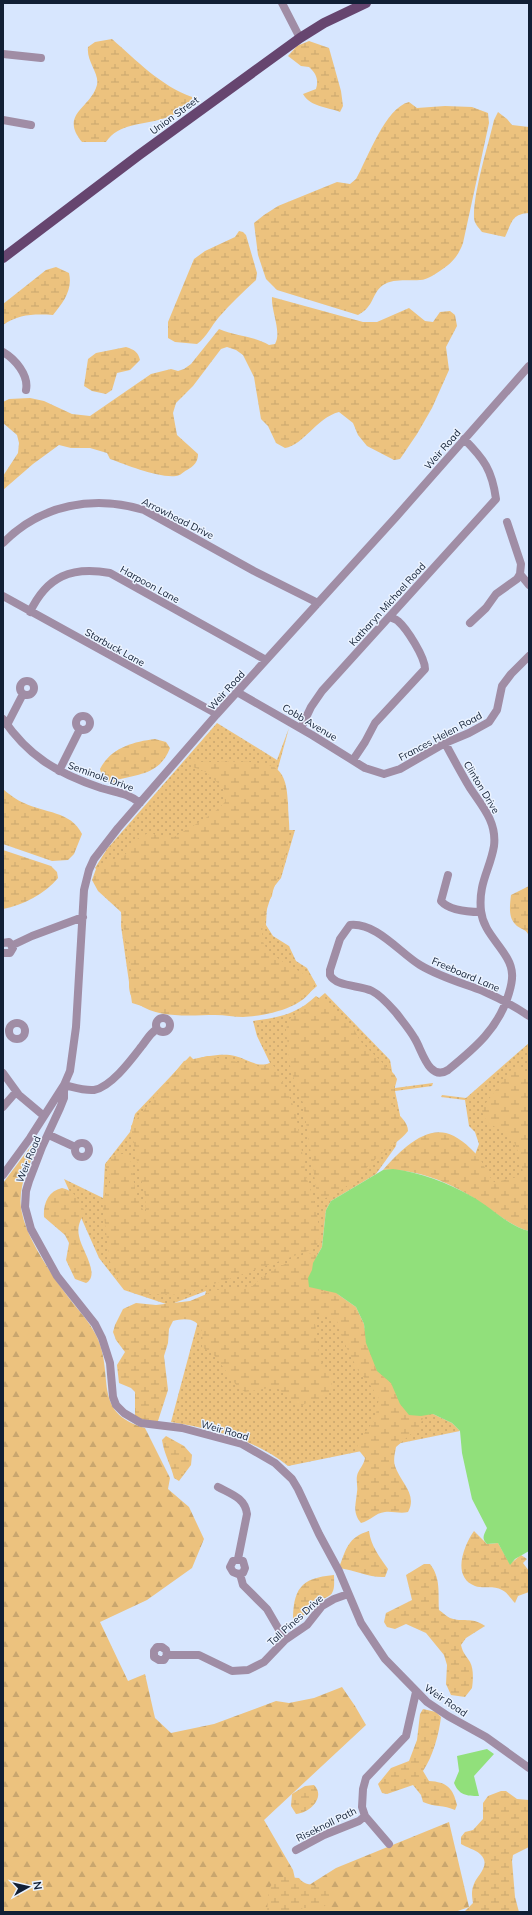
<svg xmlns="http://www.w3.org/2000/svg" width="532" height="1915" viewBox="0 0 532 1915" font-family="Mulish,sans-serif">
  <style>
    .green { fill: url(#green-dots) }
    .forest { fill: url(#forest-firs) }
    .wetland { fill: url(#wetland-marsh) }
    .water { fill: #91e07b }
    .lines { fill: none; stroke-linecap: round; stroke-linejoin: round }
    .minor { stroke: #a08da5; stroke-width: 8 }
    .major { stroke: #66456f; stroke-width: 10 }
    .labels { text-anchor: middle; stroke-width: 3; stroke-linejoin: round; paint-order: stroke }
    .street-label { font-size: 10px; fill: #111f35; stroke: #ebf3ff }
  </style>
  <defs>
    <pattern id="green-dots" width="8" height="8" patternUnits="userSpaceOnUse"><rect width="8" height="8" fill="#ecc27e"/><path d="M2 2h.1M6 6h.1" fill="none" stroke="#c9a66e" stroke-width="1.8" stroke-linecap="round"/></pattern>
    <pattern id="forest-firs" width="22" height="20" patternUnits="userSpaceOnUse"><rect width="22" height="20" fill="#ecc27e"/><path d="M5 1l3.5 6h-7zM16 11l3.5 6h-7z" fill="#c9a66e"/></pattern>
    <pattern id="wetland-marsh" width="20" height="14" patternUnits="userSpaceOnUse"><rect width="20" height="14" fill="#ecc27e"/><path d="M1 5h8M5 5V1M11 12h8M15 12V8" fill="none" stroke="#c9a66e"/></pattern>
  </defs>
  <rect width="100%" height="100%" fill="#d7e6fe"/>
  <path class="green" d="M217,723L277,760L289,728L261,830H295L281,878L273,888L272,896L267,904L266,925L273,936L289,946L296,961L307,968L317,986L308,994L161,1012L132,1003L121,926L122,891L95,868L107,849Z
    M325,993L390,1060L395,1088L433,1083L432,1086L395,1091L400,1115L396,1146L376,1174L331,1201L326,1210L322,1247L313,1263L433,1414L452,1423L460,1431L288,1466C254,1439 213,1429 171,1422L206,1291L169,1305L124,1290L99,1258L64,1179L103,1198L105,1164L130,1132L135,1114L190,1056L194,1060C204,1056 224,1053 235,1056C248,1059 256,1068 270,1063L257,1036L253,1021C279,1017 296,1015 316,996L319,998Z
    M529,1043V1231L464,1184L479,1144L475,1132L469,1126L465,1100L441,1097L442,1095L466,1098Z"/>
  <path class="forest" d="M39,1137L40,1141C30,1164 16,1187 22,1213C27,1239 53,1277 69,1298C78,1310 89,1321 96,1335C116,1375 90,1412 145,1428L170,1478L168,1489L189,1507L204,1539L192,1568L147,1600L100,1622L128,1681L145,1674L155,1718L171,1733L214,1724L276,1701L289,1703L314,1698L342,1687L355,1706L366,1725L264,1820L293,1870L298,1892L336,1868L449,1822L469,1907L455,1912H3V1183L37,1138Z"/>
  <path class="wetland" d="M112,39C137,61 161,86 192,97V104C182,111 173,116 162,119C142,125 119,123 106,142H82C60,115 88,109 96,88C102,75 86,63 88,47L95,42Z
    M309,41L329,48L341,91L343,106L340,112C328,107 310,107 303,94L316,89C319,80 316,73 309,67L301,66L288,56L297,46Z
    M409,102L417,108L445,106L472,107L488,113L489,123L463,243C457,260 447,267 432,276C428,278 424,280 420,280C409,281 393,278 383,285C371,294 375,306 358,315L277,290L266,279L258,255L254,223L264,215L278,206L337,182L350,184L356,179C368,158 385,108 409,102Z
    M498,112L507,119L512,125L529,127V213C511,214 512,223 505,237L482,232C479,228 474,223 474,218C473,193 488,146 494,120Z
    M239,231L243,232L246,235L257,273L256,280C243,292 230,304 219,317C211,326 207,337 197,344L175,342L168,338V322L194,259L205,251L235,237Z
    M56,267L69,273C73,290 63,303 53,315C34,314 19,314 3,325V304L46,270Z
    M272,297L363,322H377L409,308L425,321L433,322L440,312L450,311L455,315L457,326L446,347L449,370L432,408L417,434L400,459L394,460L367,446L358,435L353,423L339,412C316,418 304,445 285,448L276,443L268,426L261,419L254,377L243,355L236,350L227,347L221,349L193,386L176,403L173,413L177,435L198,454C198,462 194,466 187,470C183,472 180,476 176,476C158,478 127,465 110,459L107,453L90,448H71L59,445L33,464L3,490V476L18,453L19,443L17,435L3,423V402L9,399L30,398L44,401L72,414L90,416L151,374L171,369L178,371L184,369L191,364L219,329C235,336 254,336 269,345L275,344C282,332 271,311 272,297Z
    M126,347C135,350 138,352 140,360L130,370L117,373L112,390L106,394L92,391L84,386L88,359L96,353Z
    M155,739L166,742L170,748C160,774 140,774 116,780L113,785L102,776L100,769C111,748 132,742 155,739Z
    M193,761C218,764 245,758 269,765C286,770 287,789 288,803C288,818 291,830 288,845C284,869 255,925 264,944C272,960 302,970 315,982C309,1008 265,1016 243,1017C234,1017 225,1015 215,1015C191,1015 160,1019 138,1004C127,997 128,982 131,971L121,912L98,891L92,880L96,869L107,861L124,856L137,839L150,832L160,837H174L203,820L218,809L225,802L224,789L206,772L193,767L189,764Z
    M3,789C9,794 16,800 24,803C44,813 71,811 82,834L74,854L68,860L52,861L3,844Z
    M3,850L51,866L57,872L58,878C45,894 23,905 3,909Z
    M529,886V937C527,928 520,930 515,924C508,917 510,904 511,895Z
    M317,998L327,1003L353,1027L360,1041L394,1074L397,1079C395,1088 390,1101 395,1110C400,1117 408,1122 408,1131C401,1140 391,1146 382,1153C364,1169 347,1192 323,1199L317,1194L303,1103L295,1083L290,1066L286,1030L288,1020Z
    M208,1056L262,1067L270,1063L276,1068L295,1109L306,1176L316,1207L320,1235L317,1245L308,1251L218,1283L199,1287L188,1295L136,1294L124,1287L116,1276L110,1262L102,1201L110,1183V1176L105,1165C112,1156 118,1152 129,1155C135,1173 132,1198 146,1213L145,1196L136,1157L131,1126L184,1061Z
    M516,1067L529,1075V1231C512,1227 495,1212 481,1203C454,1184 416,1168 383,1170C397,1154 422,1127 446,1133C456,1135 469,1146 476,1154C484,1162 486,1174 494,1182L518,1177L523,1173C522,1165 517,1144 511,1138C500,1127 482,1125 482,1108L511,1070Z
    M62,1188C74,1190 80,1201 85,1212C80,1220 77,1227 79,1236C81,1249 101,1275 86,1283L75,1279L66,1260L69,1243L65,1235L44,1217C43,1204 48,1191 62,1188Z
    M310,1253L317,1256L308,1278L317,1290L336,1293L356,1307L364,1324L366,1343L377,1371L391,1383L396,1393L421,1416H424L419,1427L396,1447C395,1453 393,1460 395,1466C400,1482 418,1494 408,1512C400,1514 393,1511 385,1512C375,1513 370,1521 361,1523C352,1512 356,1504 357,1492C358,1487 356,1481 357,1476C358,1470 364,1465 365,1458L357,1448L358,1442L375,1419L379,1398L368,1382L359,1372L343,1341L337,1321C330,1317 325,1314 317,1316L315,1323L320,1360L332,1376L331,1391L319,1400L310,1401L299,1407L276,1387L245,1392L237,1386L214,1355L202,1347C202,1343 203,1335 202,1332C198,1317 184,1318 173,1321L169,1329L168,1343L164,1356L168,1390L157,1424L135,1417V1392L131,1388L119,1383L117,1365L125,1352L116,1340L113,1332L115,1325L123,1309L136,1303L156,1305L190,1301L216,1290L253,1286C268,1269 290,1262 310,1253Z
    M166,1436L184,1446L192,1455L191,1465L179,1481L174,1478C171,1465 164,1454 162,1440Z
    M369,1531C371,1546 379,1556 388,1569L385,1577C370,1578 355,1570 339,1568C346,1549 348,1537 369,1531Z
    M474,1531L487,1544L498,1543L510,1564L521,1555L527,1559L523,1563L529,1571V1592L518,1596L515,1603C511,1599 507,1592 502,1590C494,1585 483,1589 475,1586C451,1577 464,1545 474,1531Z
    M424,1564H430C441,1578 438,1593 439,1610C442,1612 446,1616 450,1618C463,1623 471,1616 485,1626L466,1638L461,1645C463,1654 466,1655 470,1662C474,1669 473,1681 472,1688L465,1697L451,1695L446,1684L447,1665L444,1655L426,1633L406,1624L395,1629L387,1627L384,1622L386,1613L412,1600L406,1575Z
    M334,1575C334,1582 335,1588 332,1593C329,1598 320,1599 316,1603C306,1609 305,1620 293,1623C293,1589 300,1578 334,1575Z
    M423,1709L436,1712L441,1717C439,1734 433,1756 423,1771L429,1781C447,1782 453,1788 457,1805L455,1810C444,1805 434,1807 423,1802L421,1795L413,1785L387,1794L382,1793L378,1784L391,1768L409,1761L417,1740L420,1714Z
    M314,1785C326,1797 310,1813 296,1814L291,1806L292,1794L305,1786Z
    M501,1791H506L517,1799L529,1800V1847L513,1855L512,1861L515,1897L519,1912H464L473,1903C472,1896 471,1891 474,1884C477,1875 492,1865 480,1854C475,1849 467,1848 461,1844V1837L465,1832L473,1830L483,1819V1803L488,1796Z
    M284,1877L299,1878C305,1887 320,1885 330,1887L333,1892L331,1901L322,1908H303L295,1912H267L268,1897L270,1887L274,1881Z"/>
  <path class="water" d="M393,1169C420,1172 448,1183 471,1196C490,1206 508,1226 529,1231V1551L515,1559L510,1565L498,1543L487,1544C481,1538 484,1535 487,1528L472,1499L462,1453L460,1431L452,1423L433,1414L421,1416L409,1415L400,1404L391,1383L377,1371L366,1343L364,1324L356,1307L336,1293L309,1287L308,1278L312,1270L313,1263L322,1247L326,1210L331,1201L383,1170Z
    M487,1749L494,1754L474,1776L479,1796C466,1796 459,1795 454,1783L459,1771L457,1756Z"/>
  <g class="lines">
    <path class="minor" d="M282,3L300,38
      M3,54L41,58
      M3,120L31,125
      M3,352C15,359 29,375 26,390
      M507,522L521,564L520,574L529,585
      M3,543C41,504 94,495 144,510L254,571L318,603
      M3,596L217,714
      M30,612C47,576 72,566 110,573L266,660
      M470,623L486,608L496,594L517,579L520,574
      M20 688a7 7 0 1 1 14 0a7 7 0 1 1-14 0Z
      M237,692L312,735L365,768L384,774L400,769L445,743L469,733L489,722L497,710L502,686L511,674L529,656
      M76 723a7 7 0 1 1 14 0a7 7 0 1 1-14 0Z
      M3,719C29,757 57,773 101,788C117,793 126,792 140,803
      M7,725L23,694
      M301,728L311,707L322,691L496,499C492,470 484,459 464,439
      M445,743C453,758 461,773 470,788C482,806 497,822 494,846C490,870 478,883 481,911C483,930 498,942 507,958C514,970 513,980 509,993C499,1028 475,1048 448,1070C429,1082 422,1050 415,1039C410,1030 403,1022 397,1014C390,1006 382,996 372,991C360,985 336,987 330,975V970L340,939L350,925C376,922 400,953 420,965C440,977 462,983 483,991C499,998 514,1006 529,1016
      M353,760L365,742L375,723L425,669C425,657 407,629 398,621C396,619 392,618 390,617
      M59,771L80,729
      M448,875L441,901C450,911 469,912 481,912
      M3,943L9,942L13,948L10,953H3
      M13,945L32,936L83,917
      M156 1025a7 7 0 1 1 14 0a7 7 0 1 1-14 0Z
      M9 1031a8 8 0 1 1 16 0a8 8 0 1 1-16 0Z
      M157,1029C149,1034 147,1040 141,1047C131,1060 111,1087 94,1090C84,1091 73,1087 64,1085V1098L60,1108L42,1147L29,1181L26,1191L25,1207L31,1229L57,1276L95,1324L102,1338L110,1363L113,1397L116,1405L124,1413L141,1423L182,1428L242,1444L275,1463L292,1479L298,1489L319,1534L339,1571L361,1623L385,1659L427,1702L448,1716L486,1737L529,1768
      M3,1073L19,1095L44,1116
      M3,1107L16,1092
      M49,1135L75,1147
      M75 1150a7 7 0 1 1 14 0a7 7 0 1 1-14 0Z
      M3,1175L30,1138L64,1085L70,1071L76,1027L84,890L89,870L94,859L118,828L217,714L396,517L529,366
      M218,1487C231,1494 245,1498 247,1514L238,1559L243,1561L245,1568L243,1573L238,1574L233,1572L230,1567L233,1561L238,1559
      M240,1574L243,1585L267,1609L285,1640
      M167,1655L164,1660H159L154,1657V1651L157,1647H162L166,1650L167,1655H199L232,1671L248,1670L264,1662L285,1640L307,1625L322,1606L334,1599L348,1594
      M389,1844L365,1816L362,1807L363,1789L366,1778L406,1736L416,1692
      M296,1850L324,1835L359,1821L365,1816"/>
    <path class="major" d="M3,258L139,155L300,38L324,23L366,3"/>
  </g>
  <g class="labels">
    <g class="street-label">
      <text transform="translate(174 115) rotate(-36)" y="4">Union Street</text>
      <text transform="translate(442 449) rotate(-49)" y="4">Weir Road</text>
      <text transform="translate(178 518) rotate(27)" y="4">Arrowhead Drive</text>
      <text transform="translate(150 584) rotate(29)" y="4">Harpoon Lane</text>
      <text transform="translate(387 604) rotate(-48)" y="4">Katharyn Michael Road</text>
      <text transform="translate(115 647) rotate(29)" y="4">Starbuck Lane</text>
      <text transform="translate(226 690) rotate(-48)" y="4">Weir Road</text>
      <text transform="translate(310 722) rotate(31)" y="4">Cobb Avenue</text>
      <text transform="translate(440 736) rotate(-28)" y="4">Frances Helen Road</text>
      <text transform="translate(101 776) rotate(20)" y="4">Seminole Drive</text>
      <text transform="translate(482 787) rotate(59)" y="4">Clinton Drive</text>
      <text transform="translate(466 974) rotate(23)" y="4">Freeboard Lane</text>
      <text transform="translate(28 1159) rotate(-68)" y="4">Weir Road</text>
      <text transform="translate(225 1430) rotate(16)" y="4">Weir Road</text>
      <text transform="translate(295 1620) rotate(-42)" y="4">Tall Pines Drive</text>
      <text transform="translate(446 1700) rotate(34)" y="4">Weir Road</text>
      <text transform="translate(326 1824) rotate(-26)" y="4">Riseknoll Path</text>
    </g>
  </g>
  <rect width="532" height="1915" fill="none" stroke="#111f35" stroke-width="8"/>
  <g transform="translate(28 1887) rotate(82)" stroke="#ebf3ff" stroke-width="3" paint-order="stroke">
  <path d="M0-3L7 15L0 10L-7 15Z" fill="#111f35"/>
  <text y="-6" font-size="11" font-weight="bold" text-anchor="middle" fill="#111f35">N</text>
  </g>
</svg>
